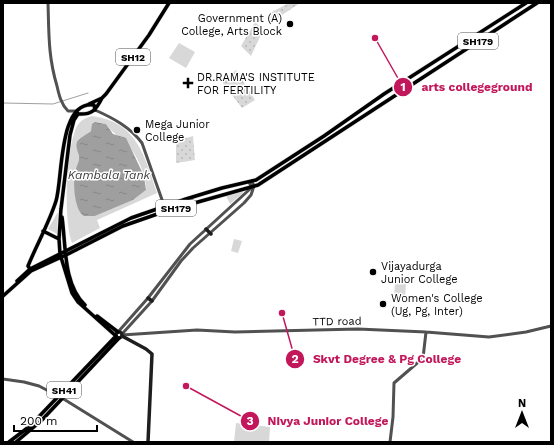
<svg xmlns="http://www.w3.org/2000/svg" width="554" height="445" viewBox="0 0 554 445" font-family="'Work Sans',sans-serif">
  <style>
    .grass { fill: url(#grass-dots) }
    .park { fill: #d8d8d8; fill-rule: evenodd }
    .water { fill: url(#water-ripples) }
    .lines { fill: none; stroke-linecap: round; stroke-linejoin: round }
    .stream { stroke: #9f9f9f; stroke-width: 1 }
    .primary-casing { stroke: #dbdbdb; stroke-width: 4.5 }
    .tertiary { stroke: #515151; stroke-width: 3 }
    .secondary { stroke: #1e1e1e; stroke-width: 3.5 }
    .primary { stroke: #000; stroke-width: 3.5 }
    .poi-dot { fill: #000; stroke: #fff; stroke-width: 1.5 }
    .labels { text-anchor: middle; stroke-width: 3; stroke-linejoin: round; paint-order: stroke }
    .shield { fill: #fff; stroke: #4c4c4c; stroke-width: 1 }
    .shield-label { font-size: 10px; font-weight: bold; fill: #000 }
    .poi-label { font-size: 11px; fill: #000; stroke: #fff; text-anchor: start }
    .street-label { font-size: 11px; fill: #000; stroke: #fff }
    .water-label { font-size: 12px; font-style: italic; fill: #404040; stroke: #fff }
    .leader { fill: none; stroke: #c2185b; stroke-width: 1.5 }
    .callout-dot { fill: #c2185b; stroke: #fff; stroke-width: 1.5 }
    .mark-label { font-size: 12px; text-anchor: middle; font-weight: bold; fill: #fff }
    .callout-label { font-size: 12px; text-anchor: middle; font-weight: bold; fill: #c2185b; stroke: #fff; stroke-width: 3; stroke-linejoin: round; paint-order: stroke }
  </style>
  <defs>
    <pattern id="grass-dots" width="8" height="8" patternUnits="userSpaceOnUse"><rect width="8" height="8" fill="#d8d8d8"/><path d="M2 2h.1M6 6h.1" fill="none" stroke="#b8b8b8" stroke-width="1.8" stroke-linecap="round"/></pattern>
    <pattern id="water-ripples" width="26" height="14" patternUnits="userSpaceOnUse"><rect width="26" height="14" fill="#9f9f9f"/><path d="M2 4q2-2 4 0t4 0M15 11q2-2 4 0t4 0" fill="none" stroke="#878787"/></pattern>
  </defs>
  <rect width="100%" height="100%" fill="#fff"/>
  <path class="grass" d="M289,3H300L270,23V13Z
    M255,22L263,30L251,56L241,46Z
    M236,70L255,100L242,108L222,82Z
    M193,136L195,160L176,163V141Z"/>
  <path class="park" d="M179,43L195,52L186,68L169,58Z
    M92,116C137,122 144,155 157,193L97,220L100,228L72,243C63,221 66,147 77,126C81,120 85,118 92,116ZM95,122L106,124C113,134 121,137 129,146C137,156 147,177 146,190L133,200L95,216H84L75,197V171L78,166L79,158L77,144L79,139L91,131Z
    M242,191L243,193L230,204L226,196Z
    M58,212L57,234L48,229Z
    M234,239L242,241L238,253L231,251Z
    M395,283H406L405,299L394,298Z
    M236,423L270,427L269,442H234Z"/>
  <path class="water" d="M95,122L106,124L113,134L126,138L144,176L146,190L133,200L95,216H84C74,210 73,183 75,172C76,167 79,163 79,158C79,152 75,148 77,142C79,138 87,134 91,131L92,124Z"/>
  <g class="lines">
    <path class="stream" d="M3,103L53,104L88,93"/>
    <defs>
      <path id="primary" d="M89,104L102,98L106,94L149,35L169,3
        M77,112L78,114C92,115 96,110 102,98
        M61,209L70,135L74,120L78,114
        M62,217C66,245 63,284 85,305
        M43,231L59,239
        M30,269L28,266C37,244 49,223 56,201C63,178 58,100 94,105L95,110
        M17,281L30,269L131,218L186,199L222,188L256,180L324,136L384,94L526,3
        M3,296L31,271L66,255L123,226L166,211L258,185L537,3
        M97,316L118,332
        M9,442L30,426L116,336L78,302L72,293L60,254L59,239L61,208
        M16,442L41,421L119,338"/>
    </defs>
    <use href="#primary" class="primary-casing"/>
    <path class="tertiary" d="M48,3C49,33 48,56 57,86C59,95 61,104 68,111H76
      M95,110C113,118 130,127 142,143L166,211
      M118,332L148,298L190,244L250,189L251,186L249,182
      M122,334L152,301L181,261L193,248L244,203L251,195L254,186L252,181
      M122,335L197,330L235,332L358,329L426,332L489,337L526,332L551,326
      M3,379L24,382L39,386L62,398L133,442
      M390,442L393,417L394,383L423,358L426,332"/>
    <path class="secondary" d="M206,229L211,234
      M148,298L152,301
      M116 335a3 3 0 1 1 6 0a3 3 0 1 1-6 0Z
      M122,336L146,349L152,354L148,442"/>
    <use href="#primary" class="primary"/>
  </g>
  <g class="poi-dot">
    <circle cx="290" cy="24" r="4"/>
    <path d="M186 77h4v4h4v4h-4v4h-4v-4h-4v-4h4z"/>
    <circle cx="137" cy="130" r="4"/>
    <circle cx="373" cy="272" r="4"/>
    <circle cx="383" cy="304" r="4"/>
  </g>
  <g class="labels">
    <g class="shield">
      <rect x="458" y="33" width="40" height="16" rx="3"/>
      <rect x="116" y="49" width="34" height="16" rx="3"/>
      <rect x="156" y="200" width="40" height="16" rx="3"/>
      <rect x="47" y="382" width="34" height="16" rx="3"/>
    </g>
    <g class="shield-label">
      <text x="478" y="45">SH179</text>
      <text x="133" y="61">SH12</text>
      <text x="176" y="212">SH179</text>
      <text x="64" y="394">SH41</text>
    </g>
    <g class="poi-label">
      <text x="282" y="22" text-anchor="end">Government (A)<tspan x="282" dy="13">College, Arts Block</tspan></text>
      <text x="197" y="81">DR.RAMA'S INSTITUTE<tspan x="197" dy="13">FOR FERTILITY</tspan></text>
      <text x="145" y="128">Mega Junior<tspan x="145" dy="13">College</tspan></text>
      <text x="381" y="270">Vijayadurga<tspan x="381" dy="13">Junior College</tspan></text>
      <text x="391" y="302">Women's College<tspan x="391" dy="13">(Ug, Pg, Inter)</tspan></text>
    </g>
    <g class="street-label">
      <text transform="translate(337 321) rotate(-1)" y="4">TTD road</text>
    </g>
    <g class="water-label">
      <text x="109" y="179">Kambala Tank</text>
    </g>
  </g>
  <path class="leader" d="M375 38L403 87M282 313L295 359M186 386L250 421"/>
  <g class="callout-dot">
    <circle cx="375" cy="38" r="4"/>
    <circle cx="282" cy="313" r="4"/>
    <circle cx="186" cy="386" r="4"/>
    <circle cx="403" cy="87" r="10"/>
    <circle cx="295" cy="359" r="10"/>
    <circle cx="250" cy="421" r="10"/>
  </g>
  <g class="mark-label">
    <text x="403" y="91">1</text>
    <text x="295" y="363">2</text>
    <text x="250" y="425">3</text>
  </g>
  <g class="callout-label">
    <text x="477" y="91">arts collegeground</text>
    <text x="387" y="363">Skvt Degree &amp; Pg College</text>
    <text x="328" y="425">Nivya Junior College</text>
  </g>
  <rect width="554" height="445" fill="none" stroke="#000000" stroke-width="8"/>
  <g transform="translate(522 413)" stroke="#ffffff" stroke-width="3" paint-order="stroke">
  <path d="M0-3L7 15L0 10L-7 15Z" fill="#000000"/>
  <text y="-6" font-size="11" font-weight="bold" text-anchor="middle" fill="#000000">N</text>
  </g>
  <path d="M14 425v6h83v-6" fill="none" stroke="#000000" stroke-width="2"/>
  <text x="20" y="425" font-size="12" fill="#000000" stroke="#ffffff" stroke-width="3" paint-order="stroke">200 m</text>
</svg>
